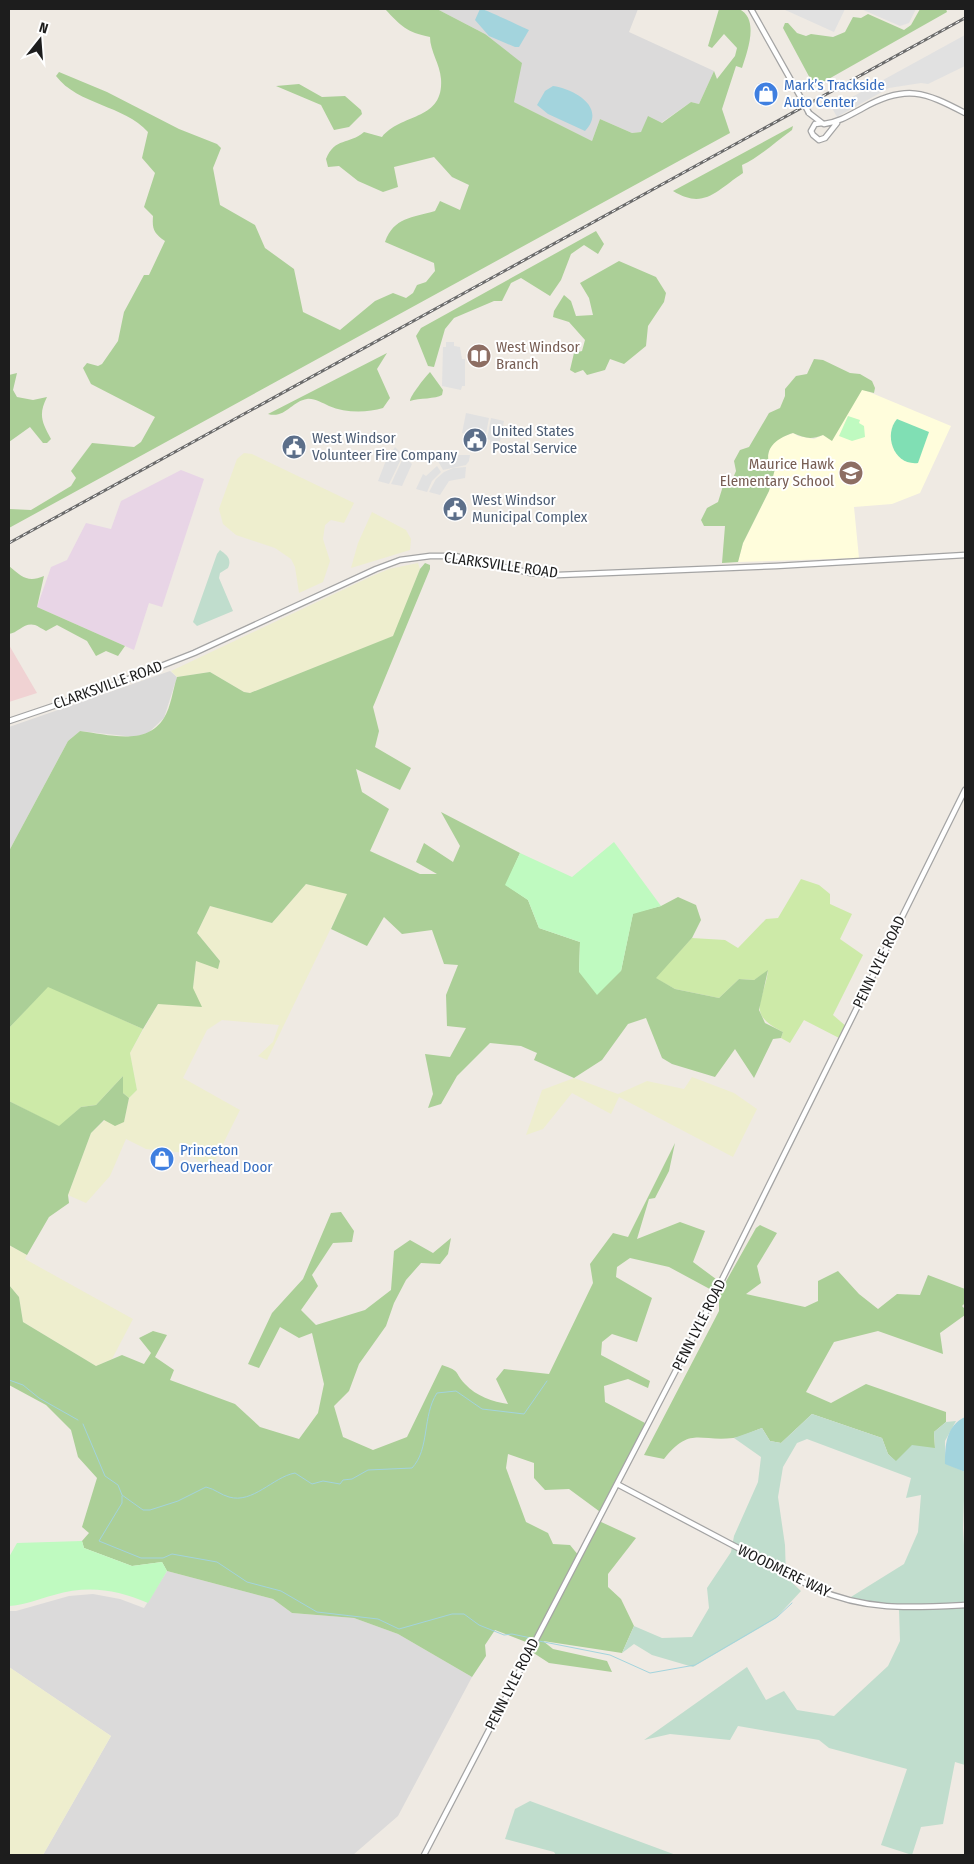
<svg xmlns="http://www.w3.org/2000/svg" width="974" height="1864" viewBox="0 0 974 1864" font-family="'Fira Sans Condensed',sans-serif">
  <style>
    .residential { fill: #dbdada }
    .commercial { fill: #f0d2d3 }
    .industrial { fill: #e8d5e6 }
    .education { fill: #fffddc }
    .farmland { fill: #eeeece }
    .grass { fill: #cdeaa8 }
    .forest { fill: #abcf97 }
    .wetland { fill: #c0ddcd }
    .park { fill: #bffac0 }
    .pitch { fill: #80dfb4 }
    .parking { fill: #e1e1e1 }
    .water { fill: #a3d4dd }
    .lines { fill: none; stroke-linecap: round; stroke-linejoin: round }
    .stream { stroke: #a3d4dd; stroke-width: 1 }
    .tertiary-casing { stroke: #a4a4a4; stroke-width: 7 }
    .tertiary { stroke: #fff; stroke-width: 4.5 }
    .rail-casing { stroke: #6b6b6b; stroke-width: 3 }
    .rail { stroke: #fff; stroke-width: 1; stroke-dasharray: 4; stroke-linecap: butt }
    .tertiary-bridge-casing { stroke: #a4a4a4; stroke-width: 7; stroke-linecap: butt }
    .tertiary-bridge { stroke: #fff; stroke-width: 4.5 }
    .labels { text-anchor: middle; stroke-width: 4; stroke-linejoin: round; paint-order: stroke }
    .shop-label { font-size: 15px; fill: #366cbe; stroke: #fff; text-anchor: start }
    .education-label { font-size: 15px; fill: #785e54; stroke: #fff; text-anchor: start }
    .service-label { font-size: 15px; fill: #4e5e75; stroke: #fff; text-anchor: start }
    .street-label { font-size: 15px; fill: #1d1d1d; stroke: #fff }
  </style>
  <rect width="100%" height="100%" fill="#efeae3"/>
  <path class="residential" d="M437,9H638L629,32L714,71L699,104L691,102L661,123L641,132L632,133L600,119L592,141L514,102L485,34Z
    M170,671L177,677L164,718L148,733L134,737L80,731L68,741L9,851V727Z
    M167,1571L273,1599L292,1613L354,1618L398,1634L472,1677L398,1816L353,1855H43L111,1736L9,1667V1611H16L69,1596L93,1594L120,1599L144,1608Z"/>
  <path class="commercial" d="M9,645L37,693L9,702Z"/>
  <path class="industrial" d="M181,470L204,479L162,607L149,603L134,650L37,607L51,567L67,560L86,523L111,529L121,501Z"/>
  <path class="education" d="M862,389L951,426L920,493L892,504L854,507L859,558L738,562L743,543L769,491L775,469L770,467L767,459L770,447L777,439L793,433L798,436L814,439L823,435Z"/>
  <path class="farmland" d="M244,453L252,454L354,503L344,523L331,520L325,525L323,539L330,561L323,582L299,593L295,567L291,559L275,548L236,535L223,524L219,509L237,459Z
    M372,512L406,530L411,539L410,550L351,568L358,543Z
    M418,563L420,569L394,636L250,693L244,692L210,672L177,677L171,671L370,577L389,569Z
    M306,884L348,893L267,1060L258,1056L273,1042L279,1025L222,1020L207,1030L183,1078L240,1110L211,1168L186,1153L146,1149L126,1139L110,1176L86,1203L68,1195L91,1133L105,1120L124,1122L129,1098L137,1090L130,1053L158,1004L193,988L196,960L218,968L220,961L197,933L210,906L272,923Z
    M692,1077L734,1093L757,1109L733,1157L619,1097L611,1114L572,1093L543,1129L526,1135L542,1090L574,1078L618,1094L647,1081L684,1089Z
    M9,1245L27,1255L25,1259L133,1319L112,1359L96,1366L23,1322L19,1297L9,1285Z
    M9,1667L111,1736L43,1855H9Z"/>
  <path class="grass" d="M801,879L819,885L830,894V904L852,914L840,939L863,955L833,1015L847,1027L841,1039L804,1020L790,1043L781,1038L783,1032C746,1014 763,1003 768,971L754,980L739,979L719,998L675,989L655,978L692,938L725,940L738,948L766,919L778,918Z
    M48,986L143,1029L130,1053L137,1090L129,1098L123,1093V1076L96,1105L81,1107L59,1127L9,1101V1028Z"/>
  <path class="forest" d="M385,9H437L485,34L522,63L514,102L592,141L600,119L632,133L641,132L648,116L662,123L691,102L699,104L714,71L717,79L735,56L737,48L724,34L712,48L708,46L719,9H739C760,19 747,52 742,68L736,66L722,109L730,133L9,528V509L31,510L71,486L76,478L71,471L92,443L134,447L141,442L155,417L91,384L83,368L87,363L98,366L102,364L118,341L124,312L144,275H149L165,241C154,233 152,230 153,216L144,207L155,173L142,158L148,132C124,105 78,105 56,76L59,72L107,92L179,129L217,144L221,148L213,168L220,205L255,225L265,248L294,269L303,312L340,330L375,301L393,293L406,298L413,293L417,285L426,282L435,271L434,263L385,242C394,217 412,218 435,211L440,201L460,210L469,185L452,177L434,157L394,167L398,187L383,192L358,181L339,166L328,167L326,159C335,137 349,145 364,132L382,137C401,113 444,121 441,79C440,64 430,51 430,37C406,32 401,26 385,9Z
    M920,9H946L947,12L818,85L812,82L783,28L785,23H788L797,33L806,36L811,34L833,37L845,32L853,17L861,18L868,14L904,30L911,25Z
    M299,84L322,97L345,96L361,110L362,114L349,127L334,130L321,105L276,86Z
    M793,126L792,130C775,142 760,157 742,165L743,173C716,191 704,210 673,191Z
    M596,231L604,244L598,254L584,245L571,254L561,280L550,296L521,278L511,283L502,301H494L454,318L445,329L434,367L428,366L416,336L421,328Z
    M619,261L656,277L666,293L664,302L648,326L646,346L624,364L610,359L605,370L587,375L583,370L575,373L570,370L574,353L582,351L585,340L569,322L553,317L554,311L564,295L571,301L576,316L593,315L589,298L580,283Z
    M387,353L377,369L390,398L383,408C367,413 345,413 329,406C322,403 314,398 307,399C292,401 285,419 268,414Z
    M814,359L823,360L850,373L860,374L872,381L875,388L874,393L862,390L832,441L823,435C811,440 804,438 793,433C777,438 763,448 770,467L775,469L769,491L743,543L738,562L722,563L725,526H704L701,520L707,508L718,502L723,486L733,478L736,471L734,461L740,450L749,447L769,413L780,408L785,396V389L796,376L807,374Z
    M430,372L443,390L442,395C436,399 419,398 410,401C410,396 426,376 430,372Z
    M17,373L13,390L17,397L33,400L47,397C38,415 42,422 51,439L47,443H43L30,427L9,442V375Z
    M425,563L430,565V569L373,707L379,731L375,747L411,768L400,790L356,769L362,792L389,809L370,851L420,874H437L416,862L424,843L453,862L460,846L441,812L520,853L506,885L528,900L539,928L580,942L579,972L621,971L633,913L661,906L678,897L696,905L701,920L692,938L656,978L675,989L719,998L739,979L754,980L768,970L759,1010L765,1023L783,1032L781,1038L773,1039L754,1078L735,1049L715,1077L672,1064L662,1058L646,1018L628,1024L602,1060L574,1078L534,1060L537,1053L521,1046L490,1043L457,1076L441,1104L428,1108L433,1094L425,1054L450,1057L466,1028L447,1026L446,995L458,965L444,964L432,930L402,934L384,917L367,946L331,929L347,894L306,884L272,923L210,906L197,933L220,961L218,969L196,961L193,988L202,1007L158,1004L143,1029L48,987L9,1028V851L68,741L80,731C107,734 146,747 164,718C171,707 173,689 177,677L210,672L244,692L250,693L393,636L420,569Z
    M9,566C22,577 28,583 44,576L37,607L125,646L118,656L106,651L96,656L87,641L57,625L46,631C42,629 38,626 35,625C24,622 18,633 9,634Z
    M123,1076V1093L129,1098L124,1122L115,1126L104,1120L91,1133L68,1195L69,1203L49,1217L27,1255L9,1245V1101L59,1126L81,1107L96,1105Z
    M675,1143L669,1171L655,1198L649,1199L637,1239L680,1222L705,1231L693,1262L724,1285L756,1228L760,1225L777,1233L757,1266L761,1283L746,1294L805,1307L818,1301V1281L838,1271L859,1294L878,1309L897,1294L920,1295L928,1275L965,1289V1303L962,1306L965,1309V1315L940,1333L943,1354L878,1331L834,1342L806,1392L831,1403L866,1384L946,1412V1422L934,1432L935,1448L896,1462L888,1454L882,1438L812,1414L781,1443L770,1441L762,1428C753,1431 742,1437 733,1438C699,1442 690,1426 664,1459L644,1455L719,1311V1294L669,1267L630,1258L617,1267L616,1277L652,1298L637,1342L612,1334L602,1342L601,1355L650,1381L648,1388L628,1379L604,1386L605,1402L645,1423L603,1514L569,1489L545,1490L534,1478V1463L508,1454L506,1468L526,1522L548,1533L553,1544L570,1545L579,1556L599,1521L636,1538L608,1574V1587L621,1599L634,1626L622,1653L543,1641L553,1649L607,1661L612,1672L549,1663L529,1650L531,1644L495,1630L485,1645L486,1656L472,1677L398,1634L354,1618L292,1613L273,1599L167,1571L162,1562L132,1566L84,1548L82,1541L89,1533L82,1527L97,1478L78,1457L71,1430L46,1405L9,1385V1285L19,1297L23,1322L96,1366L122,1355L144,1364L151,1353L139,1338L153,1331L167,1335L155,1357L174,1370L170,1380L235,1404L260,1427L299,1439L318,1413L324,1384L312,1333L299,1338L280,1327L259,1368L248,1364L272,1313L303,1279L331,1213L341,1212L354,1231L352,1242L333,1243L312,1275L318,1286L301,1310L316,1325L365,1310L391,1290L394,1251L410,1240L433,1253L451,1238L448,1254L440,1264L421,1263L406,1280L394,1303L386,1326L359,1364L349,1391L334,1406L343,1437L373,1450L407,1437L442,1365C462,1372 453,1371 465,1384C476,1396 493,1402 508,1404L496,1379L504,1369L549,1374L593,1283L590,1264L613,1233L628,1237Z"/>
  <path class="wetland" d="M220,550C227,555 232,559 228,568L220,573L219,578L233,611L197,626L193,622L217,554Z
    M812,1414L882,1438L888,1454L896,1461L912,1445L935,1448L934,1432L946,1422L956,1421L945,1441V1463L965,1472L963,1528L965,1563V1765L955,1762L943,1824L921,1827L912,1855L881,1845L907,1769L829,1748L819,1740L738,1726L730,1740L670,1734L644,1740L747,1667L766,1700L784,1691L797,1710L834,1716L888,1666L900,1641L899,1609L846,1600L904,1564L918,1532L921,1495L906,1498L911,1478L807,1439L797,1443L783,1467L778,1497L785,1545L786,1577L801,1591L775,1619L693,1667L652,1655L634,1644L622,1653L634,1626L662,1638L692,1637L709,1608L707,1588L731,1552L734,1536L758,1482L761,1457L734,1438L762,1428L770,1441L781,1443Z
    M530,1801L676,1855H556L554,1852L505,1839L515,1809Z"/>
  <path class="park" d="M848,416L860,420L859,423L864,426L865,437L852,441L839,436Z
    M614,842L661,906L633,914L621,971L597,995L579,972L580,942L539,928L528,900L505,885L520,853L572,877Z
    M82,1541L84,1548L132,1566L162,1562L167,1571L148,1603C116,1589 87,1585 54,1595C39,1599 24,1605 9,1606V1557L17,1543Z"/>
  <path class="pitch" d="M897,419L929,432L918,463C894,466 883,435 897,419Z"/>
  <path class="parking" d="M783,9H845L834,32Z
    M861,9H916L909,23L900,26Z
    M965,35V66L928,84L921,83L889,88L837,117L832,108Z
    M446,342H454V346L460,347L462,359H465V386H462L461,390L442,386L443,347H446Z
    M466,413L489,418L486,434L467,431V434L462,433Z
    M491,418L504,421L500,441H496L495,445L490,444V440L487,439Z
    M395,447L403,455L389,484L378,481L385,463Z
    M453,455H470L469,461L466,465L443,470L438,461Z
    M404,456L412,464L402,486L391,484Z
    M437,466L441,472L432,481L427,492L416,489L423,474L426,476Z
    M466,467L465,478L449,481L440,495L429,492L436,479L444,472L453,468Z"/>
  <path class="water" d="M480,9C486,9 519,26 529,30L519,47H515L489,36L475,20Z
    M553,86C575,89 607,108 585,131L548,114L537,105L545,91Z
    M965,1417V1472L945,1464C945,1445 946,1426 965,1417Z"/>
  <g class="lines">
    <path class="stream" d="M9,1380L23,1385L39,1398L78,1420
      M83,1424L105,1476L118,1485L122,1495L143,1510H150L178,1501L206,1487C215,1489 221,1495 229,1497C253,1504 273,1477 295,1473L312,1484L323,1481L340,1484L343,1480L352,1479L368,1470L412,1468C430,1449 422,1416 437,1393L456,1391L482,1409L524,1414L547,1381
      M122,1496V1503L99,1541L141,1558H163L172,1554L217,1562L247,1582L281,1591L317,1612L378,1619L399,1629L452,1614H464L479,1625L504,1635L512,1634L531,1638
      M539,1641L610,1655L650,1673L695,1665L777,1617L792,1603"/>
    <defs>
      <path id="tertiary" d="M751,9L801,98
        M809,113L822,123
        M822,123L815,124L811,131L813,135L819,140L825,138L837,123
        M824,124C839,122 850,115 863,108C906,84 925,92 965,113
        M9,721L95,692L194,653L376,569L400,560L430,556H455L531,573L558,575L776,566L965,555
        M617,1484L814,1588C866,1611 910,1608 965,1605
        M424,1855L699,1326L965,790"/>
    </defs>
    <use href="#tertiary" class="tertiary-casing"/>
    <use href="#tertiary" class="tertiary"/>
    <defs>
      <path id="rail" d="M9,543L965,18"/>
    </defs>
    <use href="#rail" class="rail-casing"/>
    <use href="#rail" class="rail"/>
    <defs>
      <path id="tertiary-bridge" d="M801,98L809,113"/>
    </defs>
    <use href="#tertiary-bridge" class="tertiary-bridge-casing"/>
    <use href="#tertiary-bridge" class="tertiary-bridge"/>
  </g>
  <defs>
    <symbol id="shop-disc" viewBox="-11 -11 22 22"><circle r="9.5" fill="#3f7fe0" stroke="#fff"/><path d="M-5-2.5h2.3a2.7 3.5 0 0 1 5.4 0H5L5.5 6h-11ZM-1.5-2.5h3a1.5 2.3 0 0 0-3 0Z" fill="#fff"/></symbol>
    <symbol id="library-disc" viewBox="-11 -11 22 22"><circle r="9.5" fill="#8d6e63" stroke="#fff"/><path d="M-6-4Q-3-5.5-.7-3.5V5Q-3 3-6 4ZM6-4Q3-5.5 .7-3.5V5Q3 3 6 4Z" fill="#fff"/></symbol>
    <symbol id="civic-disc" viewBox="-11 -11 22 22"><circle r="9.5" fill="#5c6f8a" stroke="#fff"/><path d="M-.6-6.5H3V-4.5H.6V-3L4-1V1h2V6H-6V1h2V-1L-.6-3ZM-1.2 2.5V6h2.4V2.5Z" fill="#fff"/></symbol>
    <symbol id="school-disc" viewBox="-11 -11 22 22"><circle r="9.5" fill="#8d6e63" stroke="#fff"/><path d="M0-5L7-2L0 1L-7-2ZM-4 1L0 2.5L4 1V4Q0 6-4 4Z" fill="#fff"/></symbol>
  </defs>
  <g fill-rule="evenodd">
    <use href="#shop-disc" x="752" y="80" width="28" height="28"/>
    <use href="#library-disc" x="465" y="342" width="28" height="28"/>
    <use href="#civic-disc" x="461" y="426" width="28" height="28"/>
    <use href="#civic-disc" x="280" y="433" width="28" height="28"/>
    <use href="#school-disc" x="837" y="459" width="28" height="28"/>
    <use href="#civic-disc" x="441" y="495" width="28" height="28"/>
    <use href="#shop-disc" x="148" y="1145" width="28" height="28"/>
  </g>
  <g class="labels">
    <g class="shop-label">
      <text x="784" y="90">Mark’s Trackside<tspan x="784" dy="17">Auto Center</tspan></text>
      <text x="180" y="1155">Princeton<tspan x="180" dy="17">Overhead Door</tspan></text>
    </g>
    <g class="education-label">
      <text x="496" y="352">West Windsor<tspan x="496" dy="17">Branch</tspan></text>
      <text x="834" y="469" text-anchor="end">Maurice Hawk<tspan x="834" dy="17">Elementary School</tspan></text>
    </g>
    <g class="service-label">
      <text x="492" y="436">United States<tspan x="492" dy="17">Postal Service</tspan></text>
      <text x="312" y="443">West Windsor<tspan x="312" dy="17">Volunteer Fire Company</tspan></text>
      <text x="472" y="505">West Windsor<tspan x="472" dy="17">Municipal Complex</tspan></text>
    </g>
    <g class="street-label">
      <text transform="translate(501 565) rotate(8)" y="5">CLARKSVILLE ROAD</text>
      <text transform="translate(108 685) rotate(-20)" y="5">CLARKSVILLE ROAD</text>
      <text transform="translate(879 962) rotate(-64)" y="5">PENN LYLE ROAD</text>
      <text transform="translate(699 1325) rotate(-63)" y="5">PENN LYLE ROAD</text>
      <text transform="translate(784 1571) rotate(26)" y="5">WOODMERE WAY</text>
      <text transform="translate(512 1684) rotate(-63)" y="5">PENN LYLE ROAD</text>
    </g>
  </g>
  <rect width="974" height="1864" fill="none" stroke="#1d1d1d" stroke-width="20"/>
  <g transform="translate(40 40) rotate(17)" stroke="#ffffff" stroke-width="4" paint-order="stroke">
  <path d="M0-4L9 19L0 12L-9 19Z" fill="#1d1d1d"/>
  <text y="-8" font-size="14" font-weight="bold" text-anchor="middle" fill="#1d1d1d">N</text>
  </g>
</svg>
